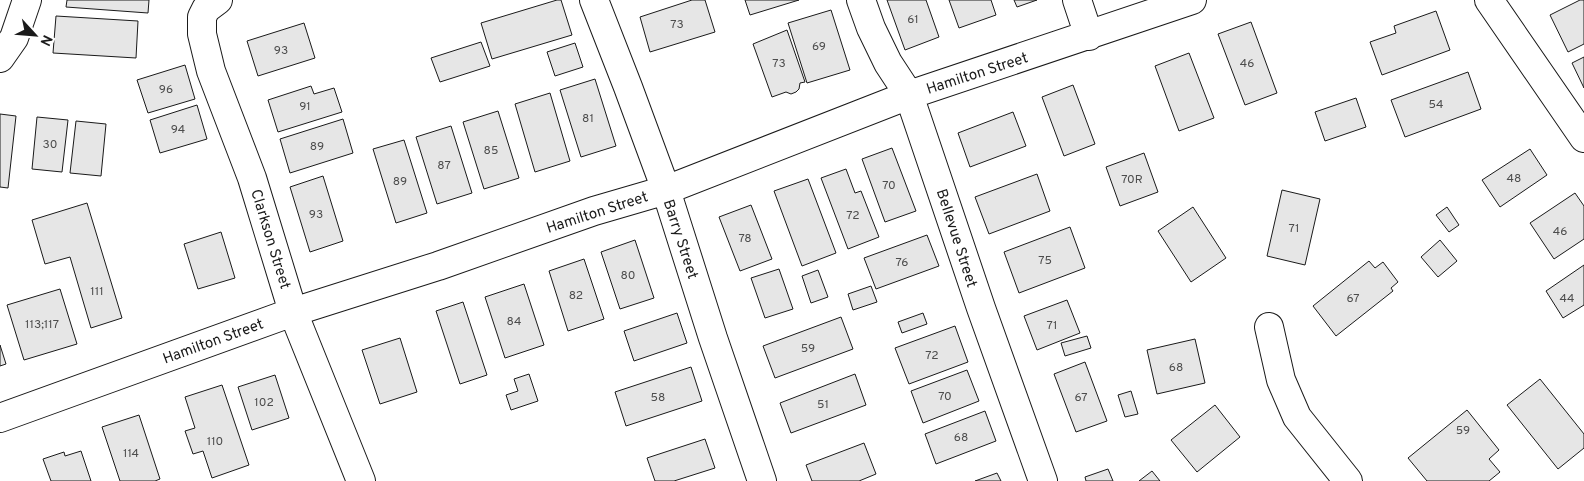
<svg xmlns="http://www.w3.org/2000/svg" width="1584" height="481" viewBox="0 0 1584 481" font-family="Overpass,sans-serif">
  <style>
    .building { fill: #e6e6e6; stroke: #1a1a1a }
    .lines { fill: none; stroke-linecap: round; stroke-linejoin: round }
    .minor-casing { stroke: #1a1a1a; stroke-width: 30 }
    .minor { stroke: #fff; stroke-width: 28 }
    .labels { text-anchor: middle; stroke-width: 4; stroke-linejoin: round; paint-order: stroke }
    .number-label { font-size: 12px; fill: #4d4d4d }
    .street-label { font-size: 15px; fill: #1a1a1a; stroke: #fff }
  </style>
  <rect width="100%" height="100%" fill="#fff"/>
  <path class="building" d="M67,0H149L148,13L66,7Z
    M557,0H561L572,35L492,59L481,23Z
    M692,0H705L715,32L650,52L640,17Z
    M745,0H799L750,15Z
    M887,0H926L939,37L905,50Z
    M949,0H991L996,15L959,28Z
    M1014,0H1037L1017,7Z
    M1580,0H1584V44L1568,52L1550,15Z
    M831,10L850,70L807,83L788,23Z
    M1436,11L1450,50L1382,75L1370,42L1396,33L1394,26Z
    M56,16L138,21L136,58L53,53Z
    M1251,22L1277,93L1245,105L1218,34Z
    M304,23L315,58L258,76L247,41Z
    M787,30L805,82L800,83L799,89L796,92L791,94L786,92L772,97L753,44Z
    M481,42L490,66L440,82L431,58Z
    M575,43L583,67L555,76L547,52Z
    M1189,53L1214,118L1179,131L1155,66Z
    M1584,57V88L1572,63Z
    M185,65L195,99L148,113L137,80Z
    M1468,72L1481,109L1405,137L1391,100Z
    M595,79L616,146L581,157L560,90Z
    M1073,85L1095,144L1064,156L1042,97Z
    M311,86L314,94L334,88L342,112L278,132L268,100Z
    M550,93L570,161L535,172L515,104Z
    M1356,98L1366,127L1325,141L1315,112Z
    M197,105L207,139L160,153L150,120Z
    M498,111L519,178L484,189L463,122Z
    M1013,112L1026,146L970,167L958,133Z
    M0,114L16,116L8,188L0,187Z
    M37,117L68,120L62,172L32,169Z
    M343,119L353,153L290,173L280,139Z
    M76,121L106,124L101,176L70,173Z
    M451,126L472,193L437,204L416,137Z
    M404,140L427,213L396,223L373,149Z
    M892,148L916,211L885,222L862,159Z
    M1530,149L1547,175L1500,207L1482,180Z
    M1144,153L1158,192L1120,206L1106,167Z
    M846,169L855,193L861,191L879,237L848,249L821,178Z
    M1037,174L1050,211L989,234L975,197Z
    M323,176L343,241L310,252L290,187Z
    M808,179L836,253L802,266L774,191Z
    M1282,190L1320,199L1305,265L1267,256Z
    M1575,193L1584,206V239L1554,259L1530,223Z
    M87,203L122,318L91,328L70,257L45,264L32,220Z
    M751,205L772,259L740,271L719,217Z
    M1193,207L1226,258L1191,282L1158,231Z
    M1447,207L1459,225L1449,232L1436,215Z
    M1070,227L1085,268L1019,293L1004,252Z
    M221,232L235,278L198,289L184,244Z
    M927,235L939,266L876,289L864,258Z
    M635,240L654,298L620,309L601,252Z
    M1440,240L1457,261L1438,277L1421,257Z
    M584,259L604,319L568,331L549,271Z
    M1369,261L1375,268L1383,262L1398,282L1391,288L1393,291L1336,336L1313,306Z
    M1584,265V305L1563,318L1546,291Z
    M779,269L793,309L765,318L751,278Z
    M818,270L828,297L811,303L802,276Z
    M524,284L544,345L505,358L485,297Z
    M871,286L877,302L853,310L848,294Z
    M60,289L77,344L24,360L7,305Z
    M1067,300L1080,333L1037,350L1024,316Z
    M463,302L487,375L460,384L436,311Z
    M677,313L687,343L634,361L624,331Z
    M923,313L927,324L902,333L898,322Z
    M841,317L853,349L775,378L763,346Z
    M955,326L968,362L909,384L895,348Z
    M1087,336L1091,348L1065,356L1061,343Z
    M400,338L417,392L380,404L362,350Z
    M1195,339L1205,383L1157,394L1147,350Z
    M0,345L6,364L0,366Z
    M1085,362L1107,421L1076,432L1054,374Z
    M691,367L702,401L626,426L615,392Z
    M967,370L979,401L923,423L911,391Z
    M529,374L538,401L511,410L506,395L518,391L514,379Z
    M855,374L866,405L791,433L780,403Z
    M275,375L289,418L252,430L238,387Z
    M1540,379L1584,434V448L1558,469L1507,405Z
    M222,385L249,465L212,478L203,451L193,454L185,431L195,428L185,397Z
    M1131,391L1138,414L1125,417L1118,395Z
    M1215,405L1240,437L1197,472L1171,440Z
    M1467,410L1499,450L1489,459L1500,472L1489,481H1427L1408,458Z
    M985,411L996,441L936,464L925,434Z
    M139,415L160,479L155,481H120L102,427Z
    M705,439L715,468L674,481H655L647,458Z
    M864,443L876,474L859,481H812L806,465Z
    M81,451L91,481H51L43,459L64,452L65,456Z
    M1108,469L1113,481H1086L1085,477Z
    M1152,471L1160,481H1139Z
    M997,473L1001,481H975Z"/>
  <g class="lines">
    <defs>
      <path id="minor" d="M218,0L206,9L202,17V34L211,71L252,178L293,312L361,481
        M594,0L628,87L666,190L713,338L762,481
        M861,0L871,28L888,63L909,95L981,308L1043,481
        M1077,0L1089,36
        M1489,0L1584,138
        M0,58L14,38L27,0
        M1269,327L1281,380L1297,417L1348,481
        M0,418L293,312L438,266L594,211L666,190L909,95L1192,0"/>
    </defs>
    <use href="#minor" class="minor-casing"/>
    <use href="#minor" class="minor"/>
  </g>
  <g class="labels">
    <g class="number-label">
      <text x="913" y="23">61</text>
      <text x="677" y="28">73</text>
      <text x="819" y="50">69</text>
      <text x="281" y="54">93</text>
      <text x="779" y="67">73</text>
      <text x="1247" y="67">46</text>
      <text x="166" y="93">96</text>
      <text x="1436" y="108">54</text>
      <text x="305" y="110">91</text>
      <text x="588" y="122">81</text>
      <text x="178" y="133">94</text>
      <text x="50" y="148">30</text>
      <text x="317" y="150">89</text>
      <text x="491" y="154">85</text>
      <text x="444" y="169">87</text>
      <text x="1514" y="182">48</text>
      <text x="1132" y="183">70R</text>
      <text x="400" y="185">89</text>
      <text x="889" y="189">70</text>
      <text x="316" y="218">93</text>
      <text x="853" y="219">72</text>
      <text x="1294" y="232">71</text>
      <text x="1560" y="235">46</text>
      <text x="745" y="242">78</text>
      <text x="1045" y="264">75</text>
      <text x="902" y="266">76</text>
      <text x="628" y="279">80</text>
      <text x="97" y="295">111</text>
      <text x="576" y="299">82</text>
      <text x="1353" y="302">67</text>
      <text x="1567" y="302">44</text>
      <text x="514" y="325">84</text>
      <text x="42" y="328">113;117</text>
      <text x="1052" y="329">71</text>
      <text x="808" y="352">59</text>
      <text x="932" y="359">72</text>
      <text x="1176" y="371">68</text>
      <text x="945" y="400">70</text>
      <text x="658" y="401">58</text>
      <text x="1081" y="401">67</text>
      <text x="264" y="406">102</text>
      <text x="823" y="408">51</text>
      <text x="1463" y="434">59</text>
      <text x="961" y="441">68</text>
      <text x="215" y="445">110</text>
      <text x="131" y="457">114</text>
    </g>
    <g class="street-label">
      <text transform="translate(977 73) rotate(-18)" y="5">Hamilton Street</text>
      <text transform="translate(597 212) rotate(-18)" y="5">Hamilton Street</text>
      <text transform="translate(957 238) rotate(72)" y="5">Bellevue Street</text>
      <text transform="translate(271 239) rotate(73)" y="5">Clarkson Street</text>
      <text transform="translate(681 239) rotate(72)" y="5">Barry Street</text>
      <text transform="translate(213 341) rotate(-20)" y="5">Hamilton Street</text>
    </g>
  </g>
  <g transform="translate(35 35) rotate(116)" stroke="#ffffff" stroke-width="4" paint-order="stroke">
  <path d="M0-4L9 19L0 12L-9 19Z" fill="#1a1a1a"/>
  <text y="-8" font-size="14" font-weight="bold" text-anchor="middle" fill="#1a1a1a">N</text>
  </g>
</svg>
